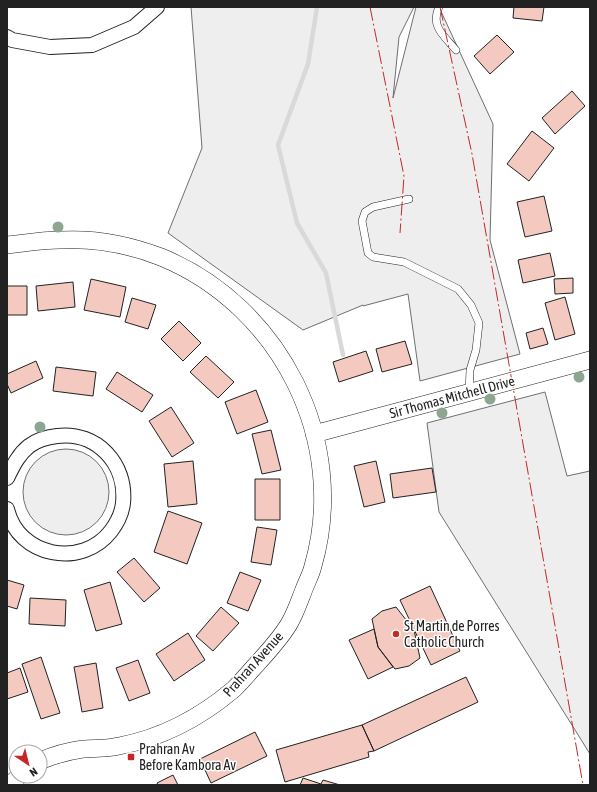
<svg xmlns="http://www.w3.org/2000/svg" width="597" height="792" viewBox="0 0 597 792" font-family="'Asap Condensed',sans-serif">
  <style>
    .green { fill: #eee; stroke: #6f6f6f }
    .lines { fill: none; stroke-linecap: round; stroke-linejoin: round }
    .stream { stroke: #d9d9d9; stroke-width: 4.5 }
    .building { fill: #f3c9c0; stroke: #222 }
    .service-casing { stroke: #222; stroke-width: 8 }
    .minor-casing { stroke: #222; stroke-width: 16 }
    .tertiary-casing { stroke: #222; stroke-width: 18 }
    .service { stroke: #fff; stroke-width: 7 }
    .minor { stroke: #fff; stroke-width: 14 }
    .tertiary { stroke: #fff; stroke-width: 17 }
    .power { stroke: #c62828; stroke-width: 1; stroke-dasharray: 14 3 2 3; stroke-linecap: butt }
    .tree { fill: #8da692 }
    .poi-dot { fill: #c62828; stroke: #fff; stroke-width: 1.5 }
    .labels { text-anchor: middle; stroke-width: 3; stroke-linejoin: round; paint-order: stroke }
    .street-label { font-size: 14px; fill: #222; stroke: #fff }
    .poi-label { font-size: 14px; fill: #222; stroke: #fff; text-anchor: start }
  </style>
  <rect width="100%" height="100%" fill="#fff"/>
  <path class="green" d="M191,7H414L399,37L393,98L416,7H439L493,124L490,240L520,354L420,381L408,294L363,306V305L303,330L168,233L202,148Z
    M545,392L567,476L590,471V754L439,512L427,423Z
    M23 492a43 43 0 1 1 86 0a43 43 0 1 1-86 0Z"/>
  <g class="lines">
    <path class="stream" d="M317,7L308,64L278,145L297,223L326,273L343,355"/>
  </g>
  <path class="building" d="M514,7H544L542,21L513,18Z
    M497,35L514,52L490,74L474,56Z
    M572,91L585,106L555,134L542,118Z
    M532,131L554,148L529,181L507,164Z
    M544,196L552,231L525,237L517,202Z
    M550,253L555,276L523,283L518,260Z
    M573,278V293L555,294L554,279Z
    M91,279L126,287L120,317L84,310Z
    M73,282L75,307L38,311L36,286Z
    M7,286H27V315H7Z
    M565,297L575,334L555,340L545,303Z
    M132,298L156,305L148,329L125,322Z
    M179,321L201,343L183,361L161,339Z
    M543,328L548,344L530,349L526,333Z
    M405,341L412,364L382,372L376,349Z
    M366,351L373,371L339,382L333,362Z
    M206,356L234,382L218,398L190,372Z
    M36,361L43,378L11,393L7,384V374Z
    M56,367L96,372L93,396L53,391Z
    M117,372L153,395L142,412L106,389Z
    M256,390L268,422L237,434L225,402Z
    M171,407L194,443L172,457L149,421Z
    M271,430L281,470L262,474L252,434Z
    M193,461L197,504L168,507L164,464Z
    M376,461L385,502L364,507L354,466Z
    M432,468L436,492L393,498L390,474Z
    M255,479H280V520H255Z
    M168,511L202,523L187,564L154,552Z
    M257,527L277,530L271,565L251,562Z
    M134,558L160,588L144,602L117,572Z
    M240,572L261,580L248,611L227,603Z
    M7,580L24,585L17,609L7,606Z
    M110,582L122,624L96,631L84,590Z
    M430,586L460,651L431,665L400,600Z
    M30,598L66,600L65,626L29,624Z
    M221,607L239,623L213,651L196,636Z
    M396,607L414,630L420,658L409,666L395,669L378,647L372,619L382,611Z
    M374,629L378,647L393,667L368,679L349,640Z
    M188,633L205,660L174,681L156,654Z
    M41,657L60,713L41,719L22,664Z
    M138,660L150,693L129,701L116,668Z
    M96,663L103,708L82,712L74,667Z
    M20,668L28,692L7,699V673Z
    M466,677L478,702L374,751L362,725Z
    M362,725L374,751L368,752L369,757L285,782L276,750Z
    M255,732L267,756L211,783L200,759Z
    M173,775L178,785H158L157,783Z
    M303,778L321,784L323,780L340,785H300Z"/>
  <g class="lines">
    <defs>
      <path id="service" d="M439,7C430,26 444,36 456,50
        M409,199L373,207L365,212L362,221L368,253L373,257L404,262L458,289L471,305L479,323L476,350L470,370L469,392"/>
      <path id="minor" d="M7,37L12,40L50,47L92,45L134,27L157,7
        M7,478C13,466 18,455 29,446C37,440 48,437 57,436C97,431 127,464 123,503C122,513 117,523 111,531C82,569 18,557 7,509"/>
      <path id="tertiary" d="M7,245C25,243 43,240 60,240C94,238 130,245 161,257C281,306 349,442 313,566C311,575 306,583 303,592C299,602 295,614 289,624C280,639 267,653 255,666C248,674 241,682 234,689C201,717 161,738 119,746C107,749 95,748 83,749C68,751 54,755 40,761
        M314,434L590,360
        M10,785L19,776"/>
    </defs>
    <use href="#service" class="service-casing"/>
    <use href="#minor" class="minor-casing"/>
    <use href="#tertiary" class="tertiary-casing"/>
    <use href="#service" class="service"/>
    <use href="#minor" class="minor"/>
    <use href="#tertiary" class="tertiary"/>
    <path class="power" d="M370,7L404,176L400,233
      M440,7L472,154L583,785"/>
  </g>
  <g class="tree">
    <circle cx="58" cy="227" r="5.5"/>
    <circle cx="579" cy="377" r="5.5"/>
    <circle cx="490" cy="399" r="5.5"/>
    <circle cx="442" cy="413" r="5.5"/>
    <circle cx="40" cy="427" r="5.5"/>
  </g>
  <g class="poi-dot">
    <circle cx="396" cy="634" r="4"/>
    <rect x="127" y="753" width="8" height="8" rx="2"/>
  </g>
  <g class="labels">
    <g class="street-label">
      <text transform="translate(452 397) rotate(-15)" y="5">Sir Thomas Mitchell Drive</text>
      <text transform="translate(253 664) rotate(-48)" y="5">Prahran Avenue</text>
    </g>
    <g class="poi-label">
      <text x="404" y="631">St Martin de Porres<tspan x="404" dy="16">Catholic Church</tspan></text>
      <text x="139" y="754">Prahran Av<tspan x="139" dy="16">Before Kambora Av</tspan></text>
    </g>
  </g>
  <rect width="597" height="792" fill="none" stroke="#222222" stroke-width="16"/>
  <g transform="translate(28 764) rotate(145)"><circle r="19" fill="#ffffff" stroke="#a7a7a7"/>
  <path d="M0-3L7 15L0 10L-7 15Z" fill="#c62828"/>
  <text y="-6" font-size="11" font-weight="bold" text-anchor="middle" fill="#222222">N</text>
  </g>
</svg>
